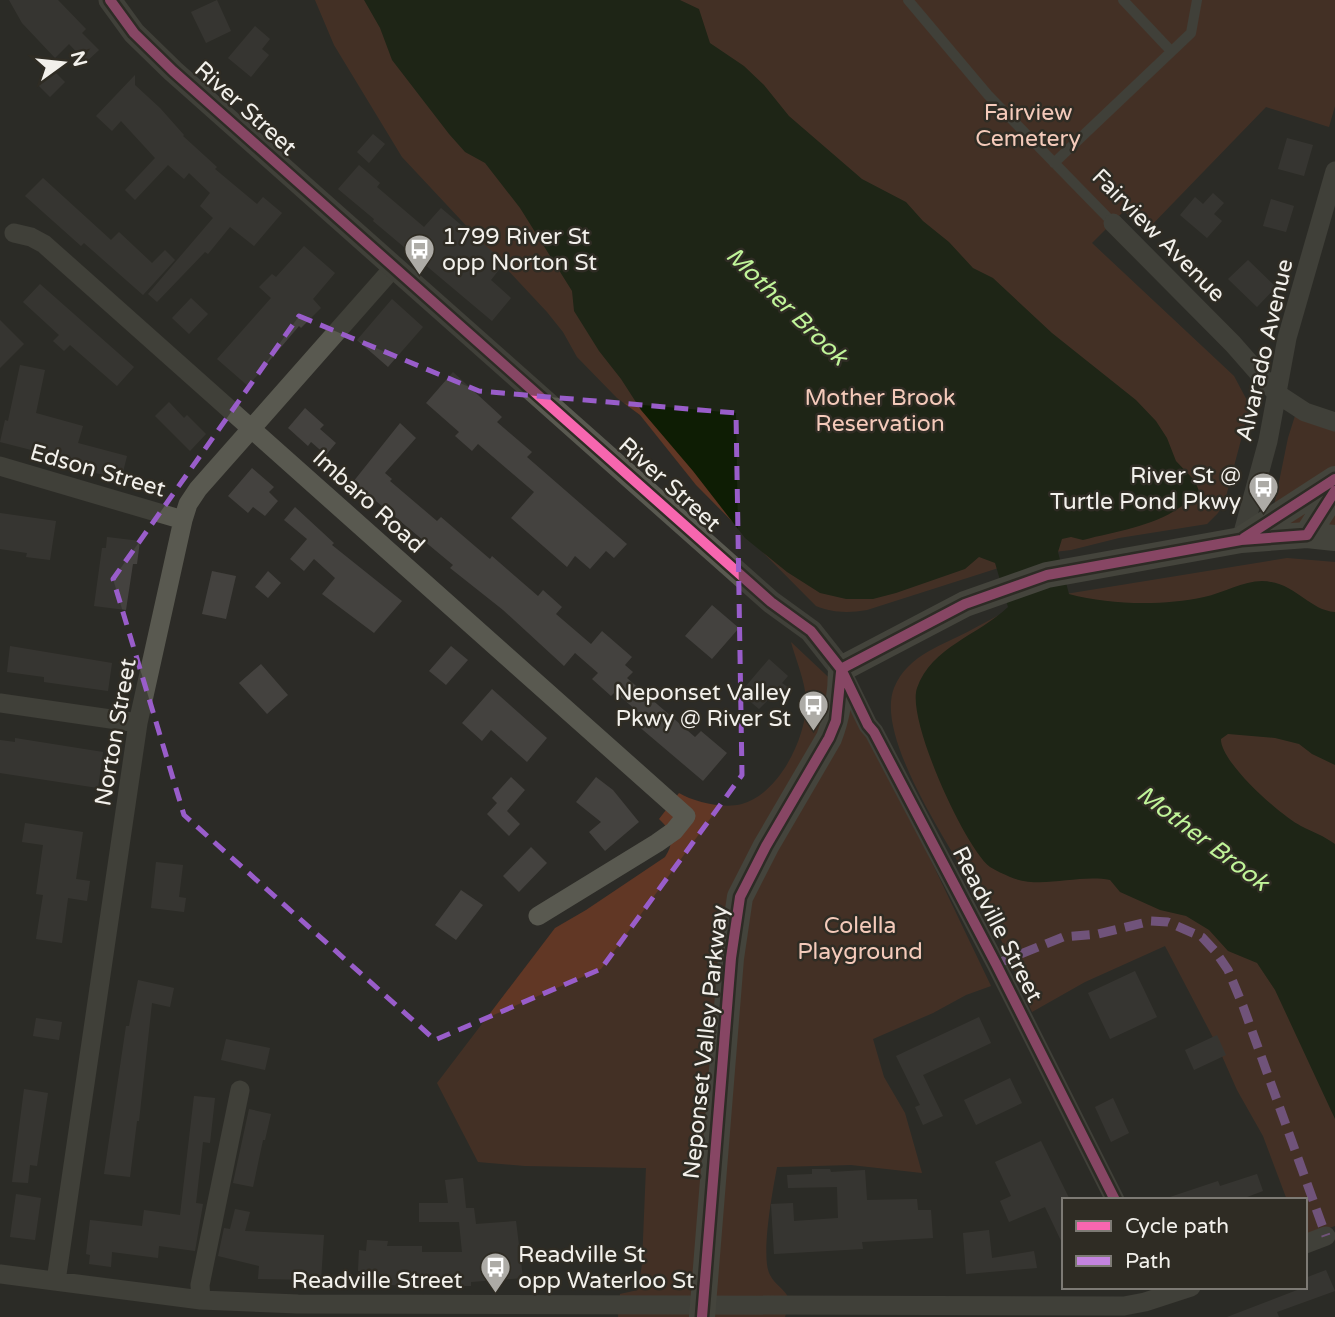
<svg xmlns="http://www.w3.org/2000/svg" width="1335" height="1317" viewBox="0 0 1335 1317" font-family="'Varela Round',sans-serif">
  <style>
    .green { fill: #613725 }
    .water { fill: #0e1d04 }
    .building { fill: #44423f }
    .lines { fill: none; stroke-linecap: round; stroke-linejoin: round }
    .service { stroke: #595950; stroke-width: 10 }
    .minor { stroke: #595950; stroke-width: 19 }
    .tertiary { stroke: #595950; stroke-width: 23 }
    .secondary { stroke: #626357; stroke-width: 26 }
    .quiet { stroke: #c483df; stroke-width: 9; stroke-dasharray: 18 9; stroke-linecap: butt }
    .cycleway-casing { stroke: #2f2c24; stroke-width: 15 }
    .cycleway { stroke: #f766af; stroke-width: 10 }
    .marked { fill: none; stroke: #995dca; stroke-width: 5; stroke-dasharray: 14 9; stroke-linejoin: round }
    .labels { text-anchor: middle; stroke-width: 5; stroke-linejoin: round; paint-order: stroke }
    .street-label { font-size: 23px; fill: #f2f0eb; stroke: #2f2c24 }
    .park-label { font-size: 23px; fill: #f4caba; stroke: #2f2c24 }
    .poi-label { font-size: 23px; fill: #f2f0eb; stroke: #2f2c24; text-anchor: start }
    .water-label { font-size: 24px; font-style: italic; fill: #c0f499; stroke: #2f2c24 }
  </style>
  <rect width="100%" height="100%" fill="#2c2b27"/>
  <path class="green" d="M315,0H1335V106L1329,127L1266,107L1145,232L1124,211L1092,243L1234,376L1250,406L1225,500L1218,513L1207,524L1119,538L1071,550L1045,553L867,610C848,613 834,613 816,606L696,485L640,415L617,398L577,357L563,332L547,312L402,157L334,45Z
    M1300,400L1335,416V533L1270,526L1288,438Z
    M1287,558L1335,562V1226L1305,1236V1200H1287L1263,1136L1237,1090L1218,1047L1165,946L1085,982L1032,1012C1018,980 1005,946 989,914C963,865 873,741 894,688C908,654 944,645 973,629C995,617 1011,608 1035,599Z
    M791,642L841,689L924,846L991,986L966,995L933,1013L873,1039L884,1077L905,1113L922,1173L851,1165L777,1167C773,1188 760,1258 770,1275C775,1285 784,1288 790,1300L785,1317H618L620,1294L638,1290L642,1264L646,1168L525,1166L478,1162L437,1083L555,928L586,910L665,857C675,842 672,831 659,819L679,793C694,802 724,809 742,804C779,794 808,736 806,699C805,681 796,660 791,642Z"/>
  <path class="water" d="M364,0H680L699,9L710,43L744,66L764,85L789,116L862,179L906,202L923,221L949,242L973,268L993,278L1052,333L1136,400L1156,421L1167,438L1176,461L1195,481L1199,491C1168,525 1125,529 1083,540L1071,537L1062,539L1058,552L1069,594C1111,605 1162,606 1204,597C1223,593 1243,581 1262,581C1296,582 1308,610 1335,612V765L1312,754L1299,744L1275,738L1228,734L1221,739C1220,762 1281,816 1301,826C1313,832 1324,836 1335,844V1119L1275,990L1257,963L1228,951L1209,930L1186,916L1160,910L1120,892L1110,880C1077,874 1041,890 1010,877C1004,874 996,871 990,867C965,848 906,719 917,688C931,647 979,635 1008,607L995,563L979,557L965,569L896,593L873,599H846L820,593L787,572L745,538L693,471L641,410L621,379L599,351L574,311L572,291L520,208L485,163L465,152L449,134L392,60L380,28Z"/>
  <path class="building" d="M9,0H58L86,29L82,33L99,50L86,62L69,44L55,58L22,23Z
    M217,0L231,31L206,43L191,12Z
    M255,26L270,39L262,49L269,55L251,77L228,58Z
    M53,70L65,82L50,97L38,85Z
    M135,75V85L160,108L184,135L183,136L217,167L215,169L257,204L263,197L282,213L254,246L230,227L208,254L205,252L157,302L148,294L213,218L200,206L210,193L189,173L184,179L168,165L135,200L125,190L155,158L121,121L112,131L96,116Z
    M373,134L385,144L369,163L357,152Z
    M1287,138L1313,145L1304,176L1278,169Z
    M359,165L380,183L377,187L424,227L441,208L505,262L491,280L511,298L492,321L373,221L374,219L338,189Z
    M43,178L111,240L119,232L152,263L165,250L175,260L143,295L84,243L81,246L25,196Z
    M1213,193L1224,203L1214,214L1222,221L1207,238L1180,215L1195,197L1203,204Z
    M1271,199L1294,206L1286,232L1263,226Z
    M304,246L335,273L313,299L321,308L301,328L299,326L248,386L217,359L271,298L259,287L272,274L276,277Z
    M1248,260L1276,287L1257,307L1228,279Z
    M40,284L134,367L117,386L70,345L64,351L53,341L59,335L23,302Z
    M191,298L208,314L189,334L172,318Z
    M392,299L423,327L388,367L357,340Z
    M0,320L24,344L0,368Z
    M20,365L45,370L36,413L83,426L78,443L127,456L121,480L85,470L86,464L0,442L5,420L8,421Z
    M453,372L502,417L497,422L532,452L527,457L627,544L614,558L606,551L590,569L575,556L567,567L511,518L534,492L478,444L472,451L455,436L459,432L426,403Z
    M169,402L184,418L187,415L206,434L190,451L155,416Z
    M305,408L324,425L320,429L336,443L326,455L311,442L308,446L288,428Z
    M400,423L416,438L385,473L392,479L390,481L437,521L441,517L490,559L492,556L538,596L543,590L562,607L556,614L591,644L602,631L632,657L625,665L633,672L627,678L695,737L701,731L727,753L703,781L637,725L644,717L615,692L611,696L592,679L598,673L575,653L564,666L503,610L450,568L453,565L353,482Z
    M252,468L274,487L269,492L278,501L265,516L253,507L248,513L228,496Z
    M295,507L334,543L332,545L402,601L374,633L322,594L335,578L314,559L304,571L290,559L307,539L284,520Z
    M0,513L56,521L50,560L26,557L27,553L0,549Z
    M107,537L140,541L137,564H133L126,610L94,606L102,548H106Z
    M212,571L236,576L226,619L202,614Z
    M268,571L281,583L268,598L255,587Z
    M712,605L739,628L712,659L685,636Z
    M10,646L112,663L108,691L44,682V677L7,672Z
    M451,646L468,660L446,685L429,671Z
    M769,659L788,676L782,683L789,688L778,701L772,696L759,709L740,693Z
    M261,664L288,695L267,714L239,683Z
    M492,689L547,738L527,762L491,730L482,741L462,723Z
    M15,738L103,752L98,788L0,773V740L15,742Z
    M511,777L525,790L507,811L520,824L509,836L487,814L497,803L492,798Z
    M596,777L613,790L639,822L605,851L589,832L601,822L576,802Z
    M25,823L83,832L76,879L90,881L87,901L68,898L62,943L36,939L43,895L36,894L43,845L22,842Z
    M531,847L547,863L519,892L503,876Z
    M156,862L183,865L179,897L186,898L184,912L151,908Z
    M461,890L483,905L456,940L435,925Z
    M1135,971L1157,1017L1110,1039L1088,993Z
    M138,980L174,988L170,1007L152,1003L139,1121H137L130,1177L104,1174L126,1026H129Z
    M979,1017L991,1043L923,1075L943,1116L923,1125L915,1107L920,1105L896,1056Z
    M36,1018L62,1022L59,1040L33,1036Z
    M1217,1035L1226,1055L1194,1070L1185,1050Z
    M226,1039L270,1048L265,1070L221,1060Z
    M1010,1078L1022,1103L976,1125L964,1100Z
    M24,1089L48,1093L37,1166L30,1165L28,1183L12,1182Z
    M194,1096L215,1098L210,1143L203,1142L196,1203L203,1204L195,1251L159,1246L158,1258L112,1252L111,1267L89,1264L90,1255L86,1254L90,1220L142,1226L144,1210L180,1215Z
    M1113,1098L1129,1133L1111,1142L1095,1107Z
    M249,1109L271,1114L265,1140H263L253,1187L233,1183Z
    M1041,1141L1070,1200H1064V1247L1045,1207L1009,1222L1000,1201L1011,1196L995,1162Z
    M812,1169H830L831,1172L865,1170L867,1200L917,1199L918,1210H931L933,1238L862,1242L863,1249L774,1254L771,1204L793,1203L794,1221L838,1218L837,1187L788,1188L787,1175L812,1174Z
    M1257,1174L1263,1191L1239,1200H1171L1170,1197L1218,1181L1220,1186Z
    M463,1178L466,1208H474L476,1224L516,1221L523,1278L471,1282V1286H406L377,1284L378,1272L358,1271L359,1250L366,1251L367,1240L388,1241L387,1246H422V1252H462L459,1222H419V1203H448L445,1180Z
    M16,1194L41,1198L35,1240L10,1237Z
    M235,1209L250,1212L245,1231L324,1235L321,1280L258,1279L259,1266L218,1256L224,1228L230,1229Z
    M989,1230L992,1258L1034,1251L1037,1268L966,1274L963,1233Z
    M1326,1270L1335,1291L1277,1312L1279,1317H1227L1305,1287V1278Z"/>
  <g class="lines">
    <path class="service" d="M908,0L988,95L1113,223
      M1123,0L1171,51
      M1054,163L1191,33L1197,0"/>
    <path class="minor" d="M1113,223L1233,344L1276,393L1305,412L1335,422
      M14,233L31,237L44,244L686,816L674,831L657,843L538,916
      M0,466L183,520
      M1241,540L1268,441L1287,338L1335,171
      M842,672L868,725L874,732L996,964L1115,1200
      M0,703L138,723
      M1305,1244L1326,1236
      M0,1274L201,1300L298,1304L1124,1306L1145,1302L1191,1287
      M56,1281L138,723L183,520L188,504L198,489L394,267
      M201,1300L200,1285L240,1090"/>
    <path class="tertiary" d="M110,0L134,33L173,71L771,602L811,631L841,669"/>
    <path class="secondary" d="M1307,535L1335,491
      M1245,537L1335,479
      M702,1317L731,958L740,897L766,846L829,738C838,715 841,693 841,669L965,604L1047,575L1241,540L1307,535L1335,538"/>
    <path class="quiet" d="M996,964L1063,937L1098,934L1151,921L1168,922L1202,937L1215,951L1228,970L1243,1006L1326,1236"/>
    <defs>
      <path id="cycleway" d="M110,0L134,33L173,71L771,602L811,631L841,669L868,725L874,732L996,964L1115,1200
        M1244,538L1335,479
        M841,669L965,604L1047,575L1241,540L1307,535L1335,491
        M702,1317L731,958L740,897L766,846L829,738L836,721L841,672"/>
    </defs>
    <use href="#cycleway" class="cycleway-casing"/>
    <use href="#cycleway" class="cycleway"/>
  </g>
  <path d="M0 0H1335V1317H0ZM299,316L479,391L736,413L742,775L601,969L435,1040L184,815L113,579Z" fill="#2c2b27" fill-opacity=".55" fill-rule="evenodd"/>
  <path class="marked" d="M299,316L479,391L736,413L742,775L601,969L435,1040L184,815L113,579Z"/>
  <defs>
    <symbol id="bus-pin" viewBox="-11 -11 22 30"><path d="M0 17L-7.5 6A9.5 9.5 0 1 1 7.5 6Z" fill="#adaba6" stroke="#2f2c24"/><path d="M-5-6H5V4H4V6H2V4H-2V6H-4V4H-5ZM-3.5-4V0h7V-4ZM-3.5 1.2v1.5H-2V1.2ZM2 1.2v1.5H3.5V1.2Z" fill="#fff"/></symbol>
  </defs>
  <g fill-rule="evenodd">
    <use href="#bus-pin" x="402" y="232" width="35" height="47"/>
    <use href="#bus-pin" x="1246" y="470" width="35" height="47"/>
    <use href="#bus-pin" x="796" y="688" width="35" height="47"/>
    <use href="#bus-pin" x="478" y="1250" width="35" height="47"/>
  </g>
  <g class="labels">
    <g class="street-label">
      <text transform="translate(246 108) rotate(42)" y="8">River Street</text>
      <text transform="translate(1159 235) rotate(45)" y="8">Fairview Avenue</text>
      <text transform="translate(1264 350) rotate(-77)" y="8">Alvarado Avenue</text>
      <text transform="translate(98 470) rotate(16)" y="8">Edson Street</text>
      <text transform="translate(670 484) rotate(42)" y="8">River Street</text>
      <text transform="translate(369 501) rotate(42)" y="8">Imbaro Road</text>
      <text transform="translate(115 732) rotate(-80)" y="8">Norton Street</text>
      <text transform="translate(998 924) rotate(63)" y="8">Readville Street</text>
      <text transform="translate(705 1042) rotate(-84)" y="8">Neponset Valley Parkway</text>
      <text x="377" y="1288">Readville Street</text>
    </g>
    <g class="park-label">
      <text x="1028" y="120">Fairview<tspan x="1028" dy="26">Cemetery</tspan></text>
      <text x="880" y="405">Mother Brook<tspan x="880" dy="26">Reservation</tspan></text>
      <text x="860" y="933">Colella<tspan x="860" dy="26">Playground</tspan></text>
    </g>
    <g class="poi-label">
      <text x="442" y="244">1799 River St<tspan x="442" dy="26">opp Norton St</tspan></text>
      <text x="1241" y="483" text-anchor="end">River St @<tspan x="1241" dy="26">Turtle Pond Pkwy</tspan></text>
      <text x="791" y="700" text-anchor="end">Neponset Valley<tspan x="791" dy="26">Pkwy @ River St</tspan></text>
      <text x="518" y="1262">Readville St<tspan x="518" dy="26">opp Waterloo St</tspan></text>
    </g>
    <g class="water-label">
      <text transform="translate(787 306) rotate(44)" y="8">Mother Brook</text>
      <text transform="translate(1203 838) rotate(37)" y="8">Mother Brook</text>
    </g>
  </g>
  <rect x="1062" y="1198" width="245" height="91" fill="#2f2c24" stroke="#7d7a74" stroke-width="2"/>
  <rect x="1076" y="1221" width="35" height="10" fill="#f766af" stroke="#7d7a74" stroke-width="2"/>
  <text x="1125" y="1233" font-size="21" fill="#f2f0eb">Cycle path</text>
  <rect x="1076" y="1256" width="35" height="10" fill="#c483df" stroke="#7d7a74" stroke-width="2"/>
  <text x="1125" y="1268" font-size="21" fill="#f2f0eb">Path</text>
  <g transform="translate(63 63) rotate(75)" stroke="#2f2c24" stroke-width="5" paint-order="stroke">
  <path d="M0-5L12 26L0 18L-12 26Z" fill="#f2f0eb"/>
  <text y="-10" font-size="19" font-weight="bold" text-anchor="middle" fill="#f2f0eb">N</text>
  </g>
</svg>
